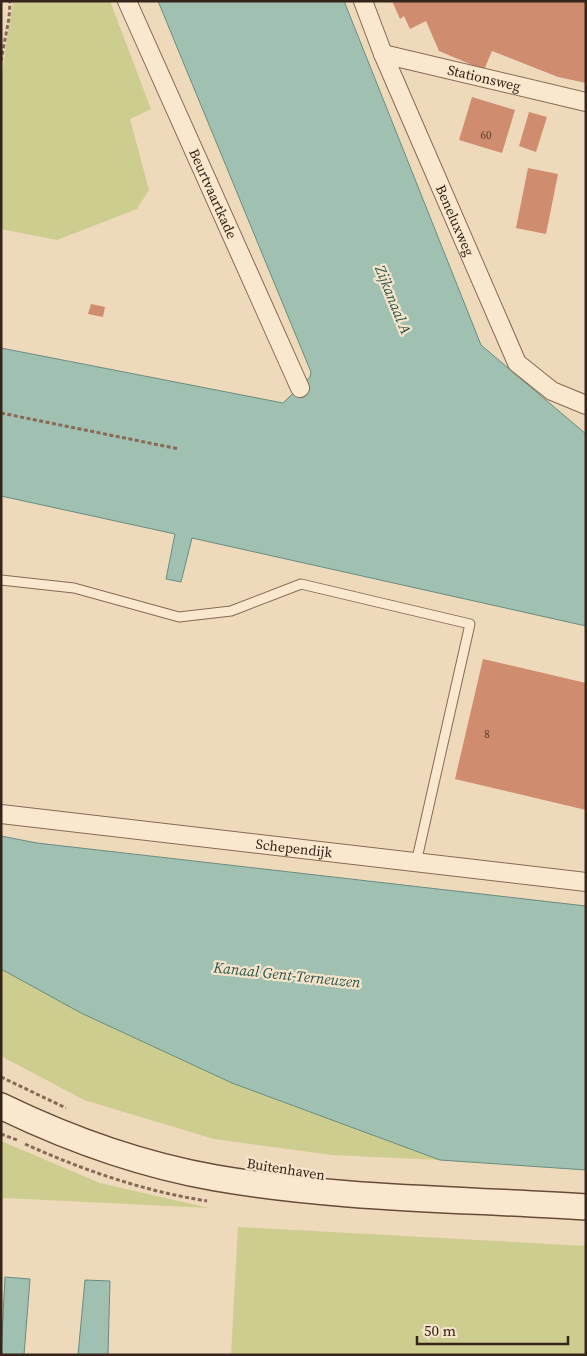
<svg xmlns="http://www.w3.org/2000/svg" width="587" height="1356" viewBox="0 0 587 1356" font-family="'Source Serif 4',serif">
  <style>
    .green { fill: #cdcd90 }
    .water { fill: #a0c0b2; stroke: #678d7f }
    .building { fill: #cf8c6f }
    .lines { fill: none; stroke-linecap: round; stroke-linejoin: round }
    .service-casing { stroke: #876955; stroke-width: 11 }
    .minor-casing { stroke: #876955; stroke-width: 20 }
    .secondary-casing { stroke: #684b38; stroke-width: 28 }
    .path { stroke: #876955; stroke-width: 3; stroke-dasharray: 4 2.5; stroke-linecap: butt }
    .service { stroke: #fae8ce; stroke-width: 9 }
    .minor { stroke: #fae8ce; stroke-width: 18 }
    .secondary { stroke: #fae8ce; stroke-width: 25 }
    .labels { text-anchor: middle; stroke-width: 4.5; stroke-linejoin: round; paint-order: stroke }
    .number-label { font-size: 11px; fill: #5c3e2f }
    .street-label { font-size: 14px; fill: #35241a; stroke: #f6e5cb }
    .water-label { font-size: 15px; font-style: italic; fill: #29564d; stroke: #f6e5cb }
  </style>
  <rect width="100%" height="100%" fill="#efd9bb"/>
  <path class="green" d="M13,1H110L151,109L130,119L149,190L137,209L57,240L1,229V78Z
    M1,969L81,1013L232,1083L440,1160L332,1155L214,1139L84,1100L1,1056Z
    M1,1141L100,1183L209,1208L5,1198L1,1200Z
    M238,1227L586,1246V1355H231Z"/>
  <path class="water" d="M158,1H344L481,345L586,434V626L192,538L181,582L166,579L175,534L1,496V348L283,403L310,377L311,372Z
    M1,836L37,843L586,906V1170L440,1160L232,1083L81,1013L1,969Z
    M5,1277L30,1279L24,1355H1Z
    M85,1280L110,1281L108,1355H78Z"/>
  <path class="building" d="M392,1H586V83L558,77L492,51L484,70L439,51L426,21L410,29L404,16L400,19Z
    M472,97L515,110L502,153L459,140Z
    M529,112L547,117L536,152L519,146Z
    M528,168L558,174L546,234L516,228Z
    M91,304L105,307L103,317L88,314Z
    M483,659L586,683V810L455,779Z"/>
  <g class="lines">
    <defs>
      <path id="service" d="M1,580L74,588L179,617L231,611L301,584L470,624L416,863"/>
      <g id="minor">
        <path id="s1" d="M127,1L300,388"/>
        <path id="s2" d="M363,1L383,54L517,363L552,391L586,405"/>
        <path id="s3" d="M383,54L586,102"/>
        <path id="s4" d="M1,814L586,882"/>
      </g>
      <path id="secondary" d="M1,1106C69,1139 142,1165 216,1178C338,1199 462,1199 586,1207"/>
    </defs>
    <use href="#service" class="service-casing"/>
    <use href="#minor" class="minor-casing"/>
    <use href="#secondary" class="secondary-casing"/>
    <path class="path" d="M1,61L9,18L10,1
      M1,413L179,449
      M1,1077L66,1108
      M1,1134L17,1140
      M25,1144C83,1170 143,1191 207,1201"/>
    <use href="#service" class="service"/>
    <use href="#minor" class="minor"/>
    <use href="#secondary" class="secondary"/>
  </g>
  <g class="labels">
    <g class="number-label">
      <text x="486" y="139">60</text>
      <text x="487" y="738">8</text>
    </g>
    <g class="street-label">
      <text dy="5" stroke="none"><textPath href="#s3" startOffset="104">Stationsweg</textPath></text>
      <text dy="5" stroke="none"><textPath href="#s1" startOffset="211">Beurtvaartkade</textPath></text>
      <text dy="5" stroke="none"><textPath href="#s2" startOffset="238">Beneluxweg</textPath></text>
      <text dy="5" stroke="none"><textPath href="#s4" startOffset="295">Schependijk</textPath></text>
      <text transform="translate(286 1169) rotate(9)" y="5">Buitenhaven</text>
    </g>
    <g class="water-label">
      <text transform="translate(393 300) rotate(68)" y="5">Zijkanaal A</text>
      <text transform="translate(287 975) rotate(6)" y="5">Kanaal Gent-Terneuzen</text>
    </g>
  </g>
  <rect width="587" height="1356" fill="none" stroke="#35241a" stroke-width="5"/>
  <path d="M417 1336v8h151v-8" fill="none" stroke="#35241a" stroke-width="2.5"/>
  <text x="424" y="1336" font-size="15" fill="#35241a" stroke="#f6e5cb" stroke-width="4" paint-order="stroke">50 m</text>
</svg>
